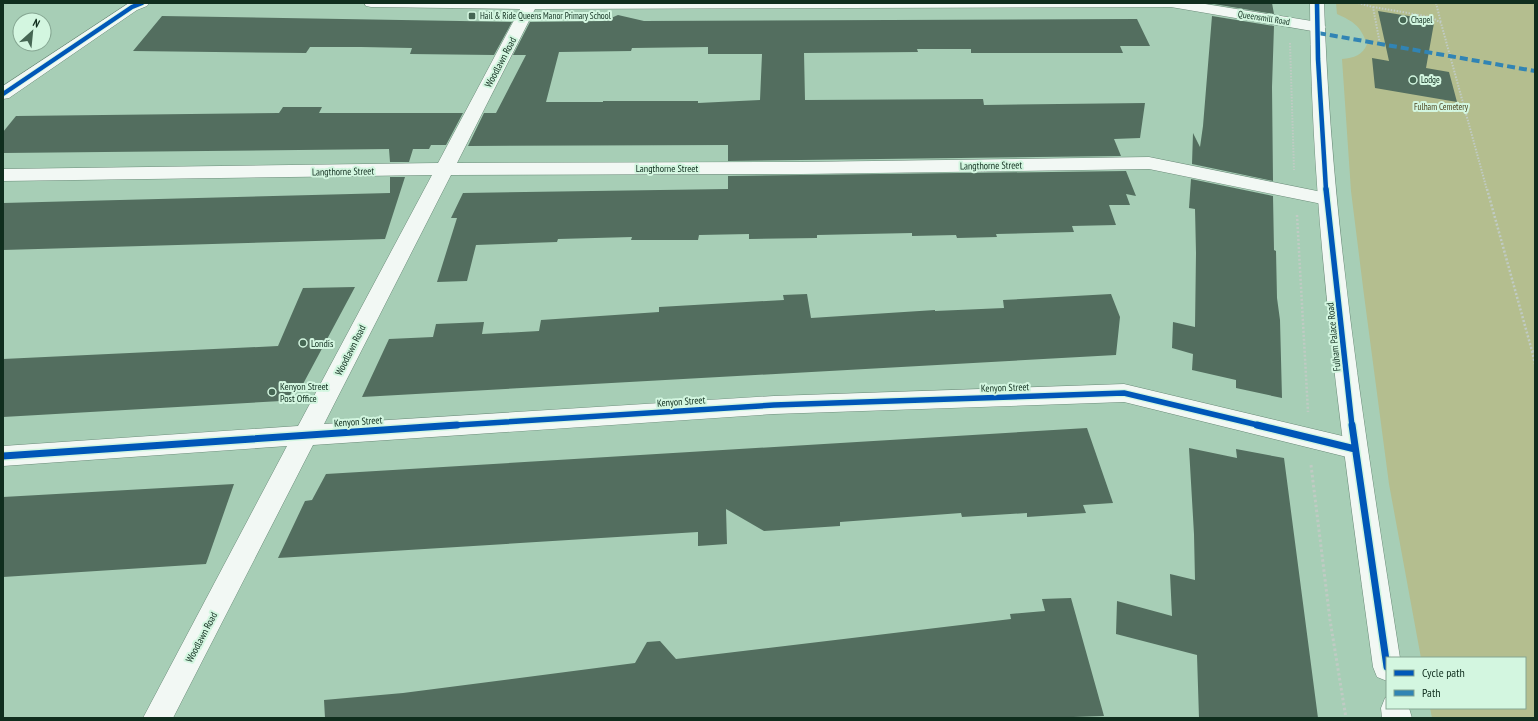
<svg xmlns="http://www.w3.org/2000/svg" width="1538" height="721" viewBox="0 0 1538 721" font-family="'PT Sans Narrow',sans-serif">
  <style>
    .green { fill: #b4be8f }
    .building { fill: #536e5f; fill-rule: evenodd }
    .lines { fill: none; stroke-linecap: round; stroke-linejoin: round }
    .minor-casing { stroke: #6a8a78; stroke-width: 1 }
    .major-casing { stroke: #6a8a78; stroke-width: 1 }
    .path-far2 { stroke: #c0cbc4; stroke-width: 2; stroke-dasharray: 1.5 1.5; stroke-linecap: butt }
    .path-far1 { stroke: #c0cbc4; stroke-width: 2.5; stroke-dasharray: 2 2; stroke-linecap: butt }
    .path { stroke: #c0cbc4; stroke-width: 3; stroke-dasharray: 2.5 2.5; stroke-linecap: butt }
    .minor { fill: #f2f8f4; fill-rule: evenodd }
    .major { fill: #f2f8f4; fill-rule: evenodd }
    .quiet { stroke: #3184b4; stroke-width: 4; stroke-dasharray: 8 4; stroke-linecap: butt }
    .cycleway-far2-casing { stroke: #d3f6e0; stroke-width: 6 }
    .cycleway-far1-casing { stroke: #d3f6e0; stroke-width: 8 }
    .cycleway-casing { stroke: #d3f6e0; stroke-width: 10 }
    .cycleway-far2 { stroke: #0057b8; stroke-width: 4.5 }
    .cycleway-far1 { stroke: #0057b8; stroke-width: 5.5 }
    .cycleway { stroke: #0057b8; stroke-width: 7 }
    .poi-dot { fill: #456653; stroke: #d3f6e0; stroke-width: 1.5 }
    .labels { text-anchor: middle; stroke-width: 4; stroke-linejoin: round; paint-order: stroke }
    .far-poi-label { font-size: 9px; fill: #102e1e; stroke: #d3f6e0; text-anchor: start }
    .far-street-label { font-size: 9px; fill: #102e1e; stroke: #d3f6e0 }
    .far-park-label { font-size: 9px; fill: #4c441f; stroke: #d3f6e0 }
    .street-label { font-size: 10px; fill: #102e1e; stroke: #d3f6e0 }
    .poi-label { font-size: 10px; fill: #102e1e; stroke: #d3f6e0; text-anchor: start }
  </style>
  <rect width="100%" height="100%" fill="#a7ceb6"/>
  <path class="green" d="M1336,3H1535V718H1432L1430,708H1525V658H1421L1389,484L1364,295L1351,191L1342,59C1354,58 1363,55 1367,44C1360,25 1354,22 1337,14Z"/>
  <path class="building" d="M1214,3H1272L1274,14L1214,4Z
    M1378,11L1421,18L1434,23L1426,68L1449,72L1457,102L1375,88L1372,58L1389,61Z
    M618,15L644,21L1137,19L1150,46H1120L1123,53H971V49H917L918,52L804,53L805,100L983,99L984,105L1145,103L1140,138L1114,139L1121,156L801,160L728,161V145L468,146L484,113H496L526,55H513L530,22L604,21ZM708,47V54H762L760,100L698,103V101H603V102H546L559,52L631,51L632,48Z
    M162,16L460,21L512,22L494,55L410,54L412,48L361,47H310L306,53L133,51Z
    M1212,16L1274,26L1272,87L1273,181L1192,164L1193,133L1200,147L1203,126Z
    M283,107H322L319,113H463L446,145H431L429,149H413L409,162H390L389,149L3,153V132L16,116L279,113Z
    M1126,171L1136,196L1126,194L1130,205H1109L1116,225L1072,226L1074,232L996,234L997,237L957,238L956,235L912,236V233L817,235V238L749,239V234L699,235L698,240H631L632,237L558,239L557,242L476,245L467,281L437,282L457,218H451L463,193L728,189V176Z
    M390,177H405L385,239L3,250V203L390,193Z
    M1191,179L1273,196L1274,250L1276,251L1277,298L1280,320L1282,398L1236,388V380L1192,370L1193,354L1172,348L1173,322L1195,327L1196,253L1195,209L1189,208Z
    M355,287L303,384H296L289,397L281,401L3,417V359L278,346L303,288Z
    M807,294L811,318L935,310V311L1004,308L1003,300L1111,294L1120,317L1116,355L362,397L389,339L433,337L436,324L484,322L482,334L539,331L541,320L659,312V307L784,300L783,295Z
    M1087,428L1113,503L1083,505L1086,513L1027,517V513L962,517L961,513L840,522V526L764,531L726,509L727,544L698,546V532L278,558L305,501L312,500L326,474Z
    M1189,448L1237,458L1236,449L1284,458L1318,718H1199L1197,655L1116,634L1117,601L1172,616L1170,574L1195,580L1194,534Z
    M234,484L206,564L3,577V497Z
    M1071,598L1104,716L1043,718H325L324,700L403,693L635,663L647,642L660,641L676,659L1011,619L1010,614L1045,611L1042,599Z"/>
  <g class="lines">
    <defs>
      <path id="minor" d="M129,3H149L147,6L137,10L9,98L3,99V86Z
        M364,3H1199L1318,22L1323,24L1326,27L1323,30L1318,32L1171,7L535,9L457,163L801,162L1149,157L1327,193L1334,194L1336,199L1334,204L1327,205L1149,169L801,174L451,175L324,424L774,396L1124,384L1355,439L1363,442L1367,449L1363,456L1355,459L1124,402L774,414L313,445L173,718H143L287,446L3,466V446L298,426L432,175L3,181V169L438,163L520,9L371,7L366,6Z"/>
      <path id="major" d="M1310,3H1324C1331,223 1366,441 1400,658H1387V681L1377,677L1373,667C1343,447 1311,226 1310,3Z
        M1387,697V708H1409L1412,718H1382L1381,708L1385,698Z"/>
    </defs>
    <use href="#minor" class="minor-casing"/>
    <use href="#major" class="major-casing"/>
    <path class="path-far2" d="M1358,3L1373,7L1380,44
      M1436,3L1441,23
      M1373,7L1431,17L1441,23L1487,190
      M1290,43L1294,170"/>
    <path class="path-far1" d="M1487,189L1532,351L1535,352
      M1297,215L1308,412
      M1532,351L1535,364"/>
    <path class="path" d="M1311,465L1330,620L1346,718"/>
    <use href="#minor" class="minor"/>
    <use href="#major" class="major"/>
    <path class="quiet" d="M1318,33L1535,71"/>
    <defs>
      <path id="cycleway-far2" d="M1317,3L1318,59L1326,190
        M3,94L132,7L142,3"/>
      <path id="cycleway-far1" d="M1326,189L1352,426
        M441,426L774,405L1124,393L1262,426"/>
      <path id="cycleway" d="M1257,425L1355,449
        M1352,425L1387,667
        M3,456L457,425"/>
    </defs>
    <use href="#cycleway-far2" class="cycleway-far2-casing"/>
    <use href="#cycleway-far1" class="cycleway-far1-casing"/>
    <use href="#cycleway" class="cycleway-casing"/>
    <use href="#cycleway-far2" class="cycleway-far2"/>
    <use href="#cycleway-far1" class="cycleway-far1"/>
    <use href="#cycleway" class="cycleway"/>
  </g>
  <g class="poi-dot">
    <rect x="468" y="12" width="8" height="8" rx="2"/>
    <circle cx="1403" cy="20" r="4"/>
    <circle cx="1413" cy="80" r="4"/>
    <circle cx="303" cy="343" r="4"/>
    <circle cx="272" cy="392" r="4"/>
  </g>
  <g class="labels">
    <g class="far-poi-label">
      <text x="480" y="19">Hail &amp; Ride Queens Manor Primary School</text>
      <text x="1411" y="23">Chapel</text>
      <text x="1421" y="83">Lodge</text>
    </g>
    <g class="far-street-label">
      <text transform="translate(1264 18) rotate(9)" y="3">Queensmill Road</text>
    </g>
    <g class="far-park-label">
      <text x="1441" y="110">Fulham Cemetery</text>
    </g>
    <g class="street-label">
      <text transform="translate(500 62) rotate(-62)" y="4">Woodlawn Road</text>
      <text transform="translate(991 165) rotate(-1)" y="4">Langthorne Street</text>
      <text x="667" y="172">Langthorne Street</text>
      <text transform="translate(343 171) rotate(-1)" y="4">Langthorne Street</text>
      <text transform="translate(1333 337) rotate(-96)" y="4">Fulham Palace Road</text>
      <text transform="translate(350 350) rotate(-63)" y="4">Woodlawn Road</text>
      <text transform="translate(1005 387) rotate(-2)" y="4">Kenyon Street</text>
      <text transform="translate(681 401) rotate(-4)" y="4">Kenyon Street</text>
      <text transform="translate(358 421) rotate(-4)" y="4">Kenyon Street</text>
      <text transform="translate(201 637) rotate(-62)" y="4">Woodlawn Road</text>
    </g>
    <g class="poi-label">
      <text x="311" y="347">Londis</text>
      <text x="280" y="390">Kenyon Street<tspan x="280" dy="12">Post Office</tspan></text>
    </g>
  </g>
  <rect width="1538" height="721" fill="none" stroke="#102e1e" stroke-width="8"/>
  <rect x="1386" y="657" width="140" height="52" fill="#d3f6e0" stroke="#85a692"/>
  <rect x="1394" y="670" width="20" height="6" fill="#0057b8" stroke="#85a692"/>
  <text x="1422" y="677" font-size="12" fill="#102e1e">Cycle path</text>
  <rect x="1394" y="690" width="20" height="6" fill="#3184b4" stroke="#85a692"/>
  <text x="1422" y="697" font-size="12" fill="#102e1e">Path</text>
  <g transform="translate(32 32) rotate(27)"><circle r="19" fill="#d3f6e0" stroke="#85a692"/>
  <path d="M0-3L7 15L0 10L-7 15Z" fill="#456653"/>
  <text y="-6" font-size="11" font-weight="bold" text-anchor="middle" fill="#102e1e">N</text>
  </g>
</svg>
